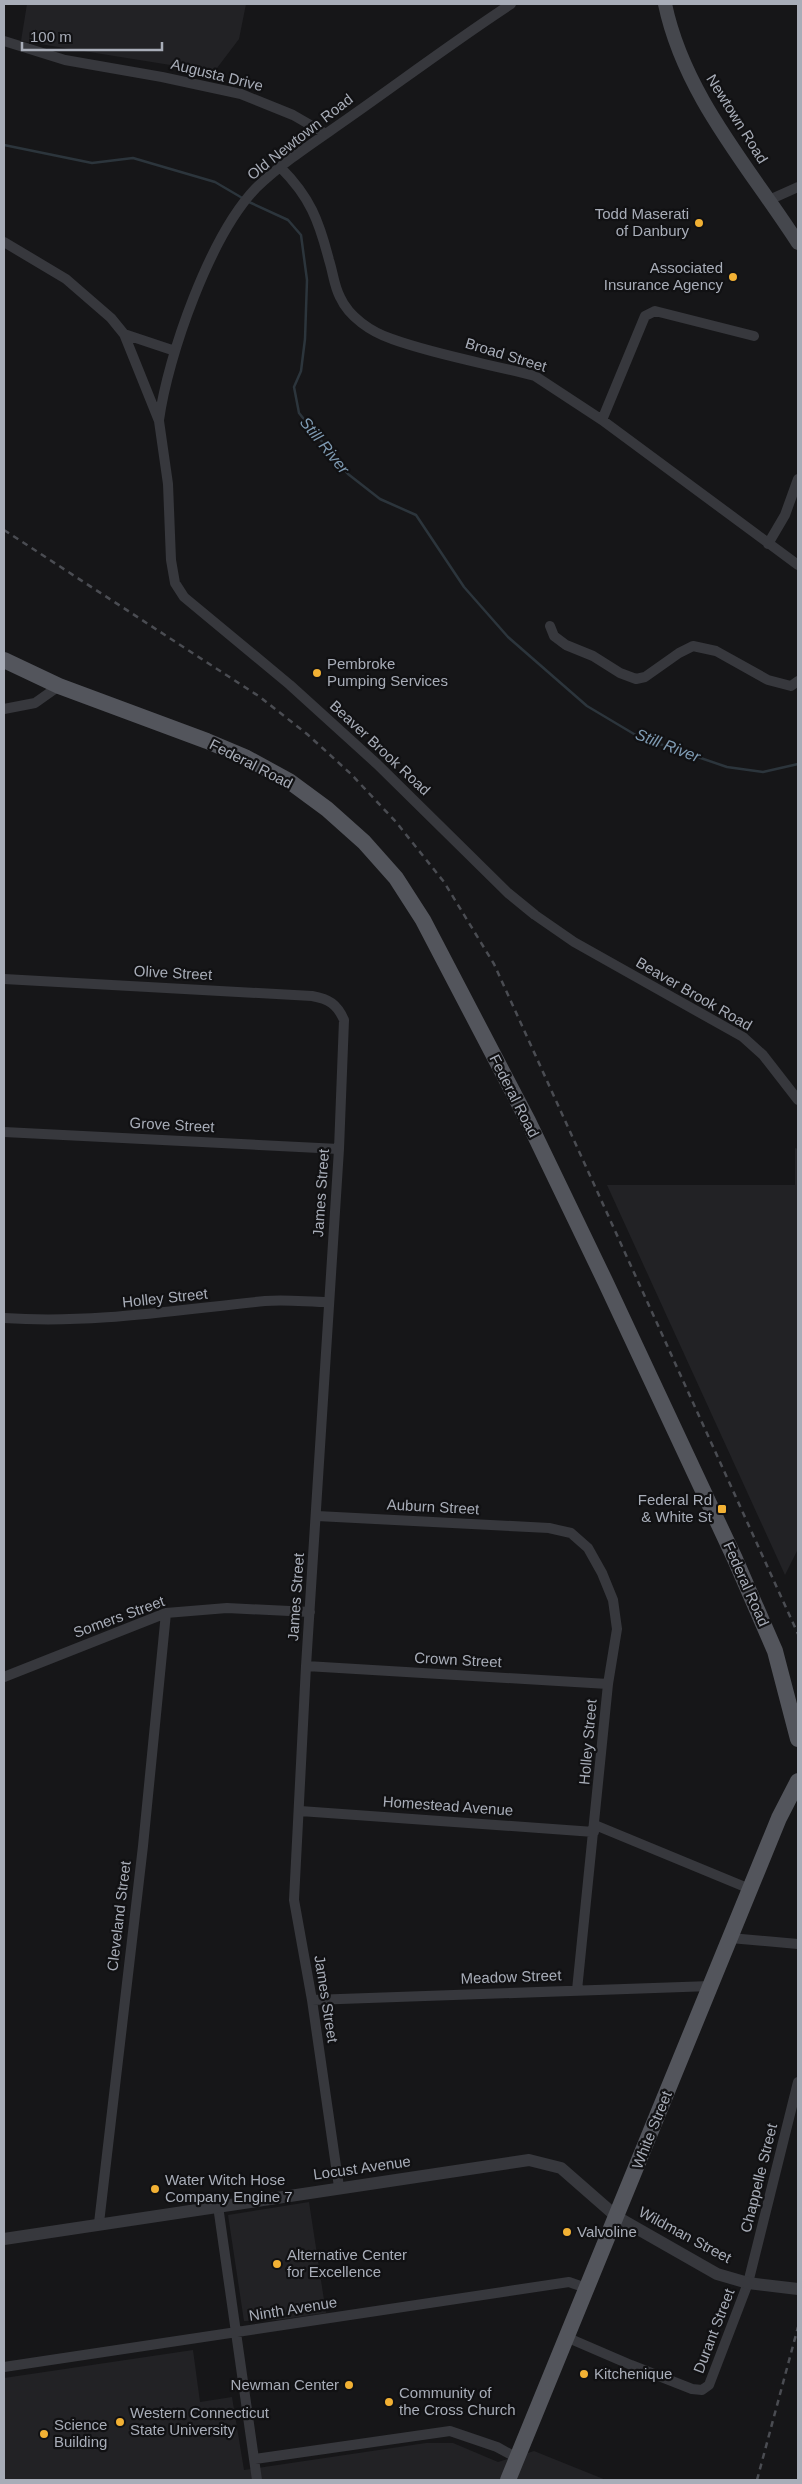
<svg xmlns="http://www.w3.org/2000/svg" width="802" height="2484" viewBox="0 0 802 2484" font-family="Arial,sans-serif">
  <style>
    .built { fill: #222225 }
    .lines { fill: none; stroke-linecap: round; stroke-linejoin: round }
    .stream { stroke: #2c353c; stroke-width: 2.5 }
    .minor { stroke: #37383d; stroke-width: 10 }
    .tertiary { stroke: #37383d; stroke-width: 12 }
    .secondary { stroke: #45474d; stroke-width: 14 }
    .primary { stroke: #53555c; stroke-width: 16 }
    .rail { stroke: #4a4c52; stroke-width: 2.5; stroke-dasharray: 6 5; stroke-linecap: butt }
    .poi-dot { fill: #f2b134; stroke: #111113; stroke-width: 2 }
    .labels { text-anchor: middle; stroke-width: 4.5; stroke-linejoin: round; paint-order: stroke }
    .street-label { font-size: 15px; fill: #a8adb8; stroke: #111113 }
    .poi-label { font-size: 15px; fill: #a8adb8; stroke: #111113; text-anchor: start }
    .water-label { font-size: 16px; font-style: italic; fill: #7f9bb3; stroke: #111113 }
  </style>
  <rect width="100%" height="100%" fill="#161618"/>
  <path class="built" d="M27,4H246L239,39L214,72L21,41Z
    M795,1148L798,1149V1549L785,1575L607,1185H795Z
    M309,2202L326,2313L278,2320L244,2321L228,2215Z
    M193,2350L200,2402L232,2397L244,2470L426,2443H453L498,2462L534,2451L606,2480H4V2378Z"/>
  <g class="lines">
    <path class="stream" d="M4,145L92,163L133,158L215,182L244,199
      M249,202L288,220L301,235L307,280L305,339L301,371L294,387L299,413L348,474L380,499L416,515L464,587L508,637L587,706L639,737L727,767L763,772L798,764"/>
    <path class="minor" d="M4,41L65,60L162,77L241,94L293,115L326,134
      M281,168C310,197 319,221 329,260C333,272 334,286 340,297C349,317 371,332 392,339C436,355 489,364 535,376L602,420L798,565
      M769,200L798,187
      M4,242L66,279L111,318L124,334L159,421L168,484L171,560L175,583L184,597L290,685L377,764L508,893L535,915L574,942L743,1037L763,1055L798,1100
      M124,334L175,351
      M159,420C168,355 210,236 256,188C284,161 319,139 350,117C404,79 456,40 511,4
      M602,420L645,316L655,311L754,336
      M768,544L785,515L798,479
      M550,626L554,636L566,645L593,656L620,673L636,679L645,677L679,653L693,646L716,651L768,680L791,686L798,681
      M4,709L35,703L59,686
      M4,979L312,996C329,999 337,1004 344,1020L339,1149L306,1666L294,1900L312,2000L339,2187
      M4,1132L339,1149
      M4,1318C93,1324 176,1310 265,1301C286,1299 308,1302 329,1302
      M317,1516L549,1528L571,1533L588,1548L602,1573L613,1600L617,1629L608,1684L577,1990
      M306,1666L608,1684
      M4,1677L166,1613L227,1608L310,1612
      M300,1811L594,1832
      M595,1825L750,1889
      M730,1938L798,1944
      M312,2000L711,1986
      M218,2206L257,2480
      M99,2223L143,1846L166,1613
      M566,2337L631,2365L692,2389L702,2390L709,2385L748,2283L798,2082
      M4,2367L569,2282L586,2288
      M255,2459L450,2431L497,2447L517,2458"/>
    <path class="tertiary" d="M4,2239L529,2160L561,2168L617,2217L717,2274L748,2283L798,2289"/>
    <path class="secondary" d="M665,4C684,95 749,167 798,243"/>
    <path class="primary" d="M4,660L59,686L207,741L245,757L289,781L327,809L364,842L396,878L423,920L528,1121L605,1281L735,1559L775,1651L798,1739
      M508,2480L779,1818L798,1781"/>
    <path class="rail" d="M4,530L260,697L307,734L351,774L396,822L444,882L494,964L798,1634
      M757,2480L798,2327"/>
  </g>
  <g class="poi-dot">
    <circle cx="699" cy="223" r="5"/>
    <circle cx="733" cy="277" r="5"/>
    <circle cx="317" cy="673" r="5"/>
    <rect x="717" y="1504" width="10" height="10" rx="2.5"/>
    <circle cx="155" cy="2189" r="5"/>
    <circle cx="567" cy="2232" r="5"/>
    <circle cx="277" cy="2264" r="5"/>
    <circle cx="584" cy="2374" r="5"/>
    <circle cx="349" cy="2385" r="5"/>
    <circle cx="389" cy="2402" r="5"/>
    <circle cx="120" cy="2422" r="5"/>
    <circle cx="44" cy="2434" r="5"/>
  </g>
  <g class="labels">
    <g class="street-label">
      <text transform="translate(217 75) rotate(14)" y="5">Augusta Drive</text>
      <text transform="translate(737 119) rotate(58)" y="5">Newtown Road</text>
      <text transform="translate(300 137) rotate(-38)" y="5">Old Newtown Road</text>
      <text transform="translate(506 355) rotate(17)" y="5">Broad Street</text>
      <text transform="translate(380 748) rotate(43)" y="5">Beaver Brook Road</text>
      <text transform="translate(251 764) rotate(27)" y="5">Federal Road</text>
      <text transform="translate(173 973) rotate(3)" y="5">Olive Street</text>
      <text transform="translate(694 994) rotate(30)" y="5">Beaver Brook Road</text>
      <text transform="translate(514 1096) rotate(63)" y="5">Federal Road</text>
      <text transform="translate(172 1125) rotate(3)" y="5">Grove Street</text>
      <text transform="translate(321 1193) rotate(-86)" y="5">James Street</text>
      <text transform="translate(165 1298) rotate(-6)" y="5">Holley Street</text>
      <text transform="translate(433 1507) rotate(3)" y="5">Auburn Street</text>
      <text transform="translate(746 1584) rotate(66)" y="5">Federal Road</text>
      <text transform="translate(296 1597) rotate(-86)" y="5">James Street</text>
      <text transform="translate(119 1617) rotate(-20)" y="5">Somers Street</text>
      <text transform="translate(458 1660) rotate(3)" y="5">Crown Street</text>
      <text transform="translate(588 1742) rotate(-85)" y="5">Holley Street</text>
      <text transform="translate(448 1806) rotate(4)" y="5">Homestead Avenue</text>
      <text transform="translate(119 1916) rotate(-83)" y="5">Cleveland Street</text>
      <text transform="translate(511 1977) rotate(-2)" y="5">Meadow Street</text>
      <text transform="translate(326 1999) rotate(81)" y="5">James Street</text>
      <text transform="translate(652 2130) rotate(-68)" y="5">White Street</text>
      <text transform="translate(362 2168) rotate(-8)" y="5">Locust Avenue</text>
      <text transform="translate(759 2178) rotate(-76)" y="5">Chappelle Street</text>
      <text transform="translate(685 2235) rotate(28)" y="5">Wildman Street</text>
      <text transform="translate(293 2309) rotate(-9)" y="5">Ninth Avenue</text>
      <text transform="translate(714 2331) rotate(-69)" y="5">Durant Street</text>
    </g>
    <g class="poi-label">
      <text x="689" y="219" text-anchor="end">Todd Maserati<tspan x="689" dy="17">of Danbury</tspan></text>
      <text x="723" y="273" text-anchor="end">Associated<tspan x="723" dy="17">Insurance Agency</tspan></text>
      <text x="327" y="669">Pembroke<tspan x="327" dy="17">Pumping Services</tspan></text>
      <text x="712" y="1505" text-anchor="end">Federal Rd<tspan x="712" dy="17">&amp; White St</tspan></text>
      <text x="165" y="2185">Water Witch Hose<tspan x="165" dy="17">Company Engine 7</tspan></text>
      <text x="577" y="2237">Valvoline</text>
      <text x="287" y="2260">Alternative Center<tspan x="287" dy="17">for Excellence</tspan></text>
      <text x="594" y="2379">Kitchenique</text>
      <text x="339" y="2390" text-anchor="end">Newman Center</text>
      <text x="399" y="2398">Community of<tspan x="399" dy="17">the Cross Church</tspan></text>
      <text x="130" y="2418">Western Connecticut<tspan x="130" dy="17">State University</tspan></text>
      <text x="54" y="2430">Science<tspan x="54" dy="17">Building</tspan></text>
    </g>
    <g class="water-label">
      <text transform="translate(325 445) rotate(51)" y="6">Still River</text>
      <text transform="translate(668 745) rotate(21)" y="6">Still River</text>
    </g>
  </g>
  <rect width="802" height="2484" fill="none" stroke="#a8adb8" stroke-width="10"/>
  <path d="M22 42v8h140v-8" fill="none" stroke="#a8adb8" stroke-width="2.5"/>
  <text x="30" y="42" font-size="15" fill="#a8adb8" stroke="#111113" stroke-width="4" paint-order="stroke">100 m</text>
</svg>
